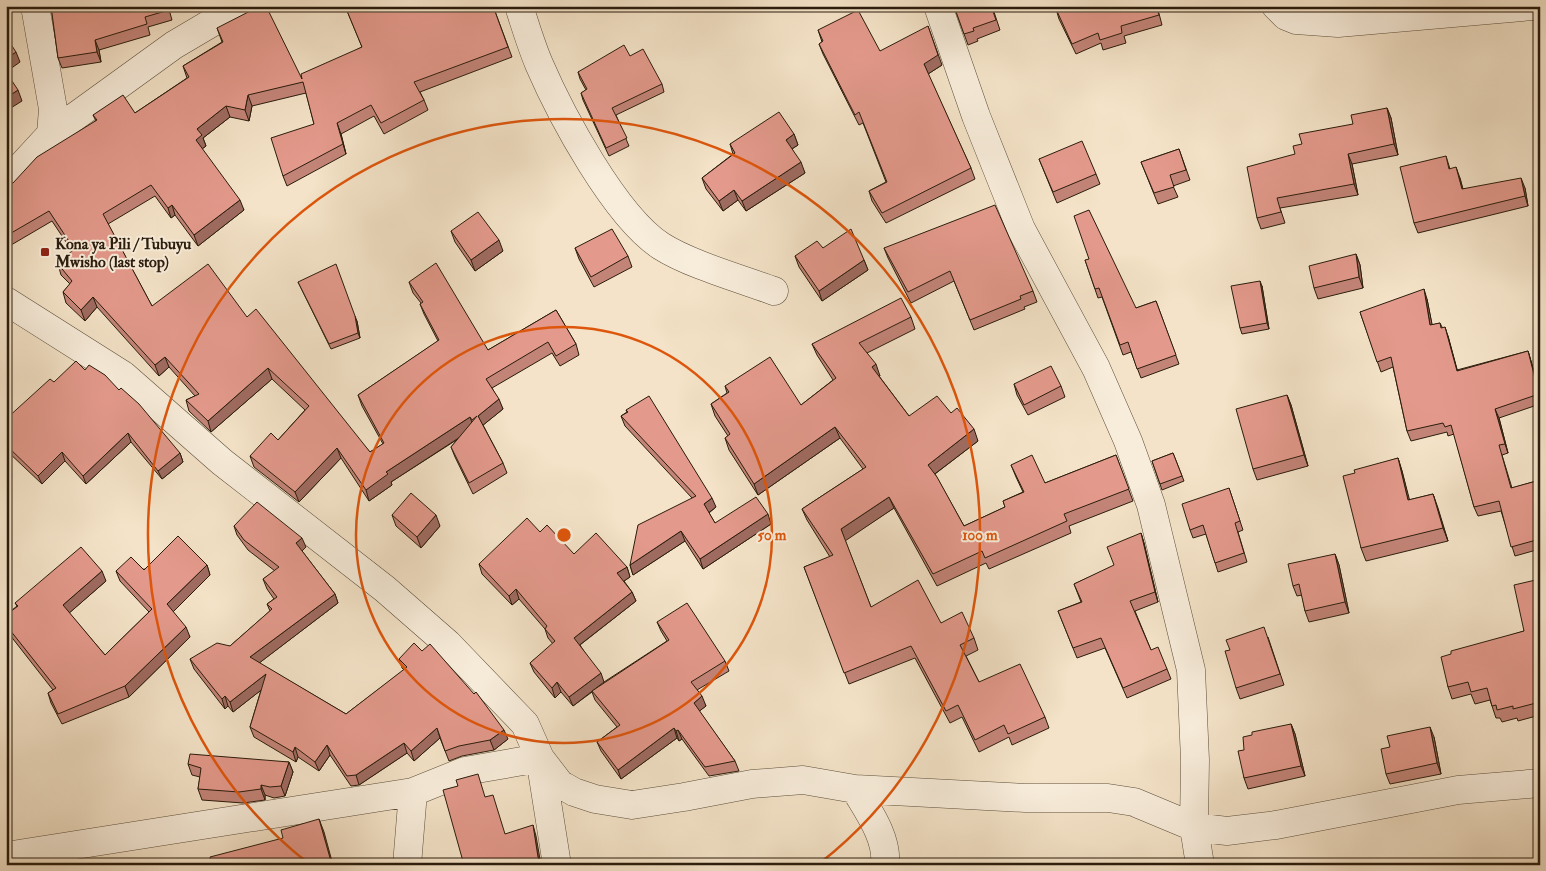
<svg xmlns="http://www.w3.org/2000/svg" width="1546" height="871" viewBox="0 0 1546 871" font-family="'IM FELL Double Pica',serif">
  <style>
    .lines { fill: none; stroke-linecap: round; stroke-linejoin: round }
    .street-casing { stroke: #5c4e3b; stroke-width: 29 }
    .street { stroke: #f8eddb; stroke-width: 28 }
    .wall { fill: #c38478; stroke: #2a1c0c }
    .shaded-wall { fill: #9f6b61; stroke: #2a1c0c }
    .building { fill: #e3998b; stroke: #2a1c0c }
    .ring { fill: none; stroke: #de560c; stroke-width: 2.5 }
    .poi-dot { fill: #8f2418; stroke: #f8eddb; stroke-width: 2 }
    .labels { text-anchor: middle; stroke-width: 4; stroke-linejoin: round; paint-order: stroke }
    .poi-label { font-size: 16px; font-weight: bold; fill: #2a1c0c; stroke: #f8eddb; text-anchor: start }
    .centre { fill: #de560c; stroke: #f8eddb; stroke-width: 2.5 }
    .ring-label { font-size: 15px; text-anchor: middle; font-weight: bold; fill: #de560c; stroke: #f8eddb; stroke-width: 4; stroke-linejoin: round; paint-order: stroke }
  </style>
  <rect width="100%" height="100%" fill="#f4e3c8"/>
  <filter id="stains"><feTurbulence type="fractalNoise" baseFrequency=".004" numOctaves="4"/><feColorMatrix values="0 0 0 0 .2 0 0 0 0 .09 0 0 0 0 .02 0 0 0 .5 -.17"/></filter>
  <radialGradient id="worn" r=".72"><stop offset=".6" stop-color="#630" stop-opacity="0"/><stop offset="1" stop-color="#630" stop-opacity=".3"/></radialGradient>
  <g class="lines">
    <defs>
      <path id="street" d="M35,6L53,109L51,134
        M519,6C525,25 531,45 539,64C561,115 615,216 661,246C689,264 741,279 774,291
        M938,6L976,116L1021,229L1096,368L1128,441L1151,505L1191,670L1195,760L1194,827L1200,865
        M1276,6L1286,16L1296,20L1338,23L1533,6
        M6,183L51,134L174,45L240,6
        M6,301L123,375L222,462L385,589L448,644L525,724L540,758L560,784L574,792L595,799L632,805L684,797L752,784L803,780L855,789L1025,798H1108L1134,802L1194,827L1227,831L1276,825L1458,790L1540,783
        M855,789C868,811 888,838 885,865
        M6,856L413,792L465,771L540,758L557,865
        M407,865L413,792"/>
    </defs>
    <use href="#street" class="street-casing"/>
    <use href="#street" class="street"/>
  </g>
  <path class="wall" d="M51,6H168L172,20L148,27L150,35L99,50L101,62L62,68L58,58Z
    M345,6H493L512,57L420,92L424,100L428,110L384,134L374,116L341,134L346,154L287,186L283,176L314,124L306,93L252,106L249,121L230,117L203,138L206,146L202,149L244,210L198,246L175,215L171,218L155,196L108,224L152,306L247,317L370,452L383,444L362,406L358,395L438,341L424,314L420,304L421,303L413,293L409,282L488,350L556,310L576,344L579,355L560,366L552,353L492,388L503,409L483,425L503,463L507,473L473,494L455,457L451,447L458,439L391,482L392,485L369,501L341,458L299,502L254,467L250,456L278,440L305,410L272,379L211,432L189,411L186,400L195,396L169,367L159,376L97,307L85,321L66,303L63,292L70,284L61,275L58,264L72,251L52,221L6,248V187L13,183L96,121L93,115L135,113L187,78L183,66L222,42L217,28L302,79L362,47Z
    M954,6H992L1000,30L977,39L978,41L968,45Z
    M1157,6L1162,25L1124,36L1126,43L1103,50L1101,43L1076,54L1059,19L1056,9Z
    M818,30L880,51L942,65L928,74L971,168L975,179L886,223L872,201L869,191L886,182L863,123L859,125L823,54L819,44L822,42Z
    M630,56L662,84L664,92L616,115L629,146L609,156L583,100L581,93L586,90L580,79L578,72Z
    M1387,108L1391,118L1398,155L1352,164L1358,195L1280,208L1285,223L1261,229L1257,218L1295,154Z
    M794,134L798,145L792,149L805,173L746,211L738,200L723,211L706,189L702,178L733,154L730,144Z
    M1179,149L1190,180L1173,186L1178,197L1158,204L1141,162Z
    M1446,156L1450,169L1460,178L1463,189L1525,188L1528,206L1418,233L1414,223Z
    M1039,159L1096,174L1100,184L1057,203Z
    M451,231L503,251L475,271L455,242Z
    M575,248L628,256L632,267L594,287L579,259Z
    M823,248L864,260L868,270L822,301L799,267L795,256Z
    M884,248L1033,291L1037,302L1024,307L1025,309L974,330L954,281L911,303L888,258Z
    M1356,254L1360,265L1363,288L1318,299L1314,288Z
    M1085,260L1136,308L1156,301L1179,364L1141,378L1131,352L1123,355L1102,297L1098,298Z
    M298,282L357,321L360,338L331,349Z
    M1262,286L1269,329L1242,334L1240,328Z
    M1427,299L1432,325L1440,323L1442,327L1448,336L1457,370L1528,351L1531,361L1540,393V404L1499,418L1508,453L1502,455L1512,488L1540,480V549L1515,556L1501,511L1478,516L1474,507L1454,434L1448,436L1447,432L1411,441L1407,431L1393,367L1381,372L1360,312Z
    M911,317L915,329L867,353L880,376H879L909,416L951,413L978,441L935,474L964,526L1005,507L1003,501L1023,492L1016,477L1011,465L1045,483L1116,455L1133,501L1069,526L1071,533L989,569L986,563L937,586L894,508L845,540L871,607L941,623L974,638L978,650L966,656L979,682L1045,717L1049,728L1012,745L1009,737L979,752L962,717L950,723L915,658L849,684L804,567L830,557L807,520L802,509L863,469L840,438L758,495L729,450L725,438L728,436L715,416L711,404L727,393L725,386L801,405L833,380L817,355L812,344Z
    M85,370L180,453L183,462L162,479L131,442L86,484L65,461L42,484L6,450V419L54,382Z
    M1014,384L1061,386L1065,397L1028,415L1017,395Z
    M1287,395L1291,405L1308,466L1257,480L1253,469Z
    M626,410L716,507L709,513L715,523L771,524L703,569L685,541L633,575L630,565L692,498L625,426L621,416L627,412Z
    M1173,453L1184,481L1162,490L1152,461Z
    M1398,458L1402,471L1409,500L1433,494L1448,541L1366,561L1361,548L1355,473Z
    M1229,488L1243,530L1238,532L1247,562L1218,572L1206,534L1193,538L1190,530Z
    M392,515L440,526L421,548L396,526Z
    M234,526L306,547L302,551L335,594L338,603L259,663L346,714L404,670L402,668L399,659L508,739L494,750L462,756L449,761L440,738L414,761L407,753L359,785L351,786L330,755L319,771L298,757L296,762L254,737L250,727L261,690L233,712L228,706L225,709L194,669L190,659L230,646L270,611L267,604L274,599L267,589L263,579L275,571L248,550L237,535Z
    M540,532L574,554L627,567L630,577L624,581L632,592L636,601L580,645L604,682L667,641L661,631L657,622L725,661L729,671L697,690L706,706L699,711L735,761L739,771L709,776L682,739L679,741L677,738L621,779L601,751L597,742L617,727L595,700L592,692L573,706L561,692L555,698L534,672L530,663L553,644L548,638L545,629L519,599L512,605L482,574L479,564Z
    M1141,533L1144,543L1158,602L1135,611L1151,650L1167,669L1171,679L1127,698L1105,648L1077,658L1058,611L1081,602L1074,584L1114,566Z
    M1335,554L1339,565L1349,613L1309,622L1305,611L1302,595L1297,596L1293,586Z
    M207,565L210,575L173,612L190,637L129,697L62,724L51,703L48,693L53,690L6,630V615L17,606L15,603L106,581L69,613L105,655L149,612L120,581L116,571Z
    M1540,579V715L1518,721L1517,718L1502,722L1500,718H1496L1490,700L1475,704L1471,694L1452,699L1448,687L1451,654L1524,631Z
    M1268,637L1284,685L1240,699L1236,688Z
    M1291,724L1295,734L1305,776L1248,789L1244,778V750Z
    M1434,737L1441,774L1390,784L1386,774Z
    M289,762L293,772L285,796L274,798L265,795V800L243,803L202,800L198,789L200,777L192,775L188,764Z"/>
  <path class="shaded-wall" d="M928,26L942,65L928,74L924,64Z
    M95,40L99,50L101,62L97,52Z
    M16,52L20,62L6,72V59Z
    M18,90L22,101L6,111V98Z
    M248,95L252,106L249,121L245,110Z
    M226,106L230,117L203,138L206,146L199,151L196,140L197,129Z
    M1387,108L1391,118L1398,155L1394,144Z
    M337,123L341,134L346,154L343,144Z
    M794,134L798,145L790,150L786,140Z
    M1348,154L1352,164L1358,195L1354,184Z
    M801,162L805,173L746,211L742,201Z
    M1456,167L1460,178L1465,199L1462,189Z
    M1521,178L1525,188L1528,206L1525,196Z
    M734,190L738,200L723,211L719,201Z
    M240,200L244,210L198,246L194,235Z
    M172,205L175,215L171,218L168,208Z
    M499,240L503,251L475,271L471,260Z
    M1356,254L1360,265L1363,288L1359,277Z
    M864,260L868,270L822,301L819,291Z
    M1260,281L1262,286L1269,329L1267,323Z
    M1424,289L1427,299L1434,334L1430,325Z
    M93,297L97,307L85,321L81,310Z
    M355,316L357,321L360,338L358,333Z
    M1445,327L1448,336L1460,380L1457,371Z
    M1528,351L1531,361L1540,393V396Z
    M165,357L169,367L159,376L155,365Z
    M876,364L880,376L876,379L872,367Z
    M268,368L272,379L211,432L208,421Z
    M1287,395L1291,405L1308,466L1304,455Z
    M499,399L503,409L482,426L478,416Z
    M1495,409L1499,418L1508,453L1505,444Z
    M470,417L474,428L391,482L392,485L369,501L366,490L386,472Z
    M835,427L840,438L758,495L754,484Z
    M974,429L978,441L932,476L928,465Z
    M128,433L131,442L86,484L83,476Z
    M337,448L341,458L299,502L295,492Z
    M62,452L65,461L42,484L38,476Z
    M180,453L183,462L162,479L158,471Z
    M1398,458L1402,471L1413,513L1408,500Z
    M1433,494L1438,508L1448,541L1443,528Z
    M889,497L894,508L845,541L841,529Z
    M712,498L716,507L707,514L704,504Z
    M768,514L771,524L703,569L700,559Z
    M436,515L440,526L421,548L417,537Z
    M681,531L685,541L633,575L630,565Z
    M1141,533L1144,543L1158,602L1155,592Z
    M302,538L306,547L300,553L296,543Z
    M1335,554L1339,565L1349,613L1345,602Z
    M207,565L210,575L171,614L167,604Z
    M627,567L630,577L621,583L617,573Z
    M102,571L106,581L67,615L63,605Z
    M516,589L519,599L512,605L509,596Z
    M632,592L636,601L577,647L574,638Z
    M335,594L338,603L254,667L250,657Z
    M186,627L190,637L129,697L125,686Z
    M601,673L604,682L573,706L569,697Z
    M266,674L269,684L233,712L230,702Z
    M557,682L561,692L555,698L552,688Z
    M225,696L228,706L225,709L222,699Z
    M702,696L706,706L697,713L694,703Z
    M1291,724L1295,734L1305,776L1301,766Z
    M1430,727L1434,737L1441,774L1437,763Z
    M437,728L440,738L414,761L411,751Z
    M674,728L677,738L621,779L618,770Z
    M504,730L508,739L494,750L490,740Z
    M678,730L682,739L679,741L676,731Z
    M404,743L407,753L359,785L356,775Z
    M327,745L330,755L319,771L315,762Z
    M295,747L298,757L296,762L293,752Z
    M289,762L293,772L285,796L281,786Z
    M261,785L265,795V800L261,789Z
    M319,819L324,832L333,865H332Z
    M533,825L536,836L541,865L538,857Z"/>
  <path class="building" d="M51,6H168L169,10L145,17L147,24L95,40L97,52L58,58Z
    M260,6H266L302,79L301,74L362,47L345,6H493L508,47L414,82L424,100L381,123L371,105L337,123L343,144L283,176L271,138L314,124L303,82L248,95L245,110L226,106L197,129L202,135L196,140L240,200L194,235L172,205L168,208L151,185L103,214L152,306L208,264L247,317L256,309L370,452L384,443L358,395L439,340L420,304L423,302L409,282L436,263L488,350L556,310L576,344L556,356L548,342L486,379L499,399L478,416L503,463L469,483L451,447L477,416L472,420L470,417L386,472L388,474L366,490L337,448L295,492L250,456L271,433L278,440L309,406L268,368L208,421L186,400L199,394L165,357L155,365L93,297L81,310L63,292L72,281L58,264L74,249L49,211L6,236V187L13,183L37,157L97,120L93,115L123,95L135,113L189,77L183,66L223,42L217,28Z
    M954,6H991L996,20L973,28L974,31L964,34Z
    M1066,6H1156L1159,15L1121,26L1122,33L1100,40L1098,33L1072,44L1056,9Z
    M858,10L880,51L928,26L938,55L924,64L971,168L882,213L869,191L887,182L859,112L855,115L819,44L823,41L818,30Z
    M6,37L16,52L6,59Z
    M624,45L630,56L643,49L662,84L612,108L627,138L606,148L581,93L587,89L578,72Z
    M6,72L18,90L6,98Z
    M1387,108L1394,144L1348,154L1354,184L1277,198L1281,212L1257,218L1247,167L1295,154L1293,146L1302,144L1299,134L1353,124L1351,115Z
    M779,112L794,134L786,140L801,162L742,201L734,190L719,201L702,178L735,153L730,144Z
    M1082,141L1096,174L1053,192L1039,159Z
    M1179,149L1186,170L1170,175L1174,187L1154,193L1141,162Z
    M1446,156L1449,169L1456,167L1462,189L1521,178L1525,196L1414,223L1400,167Z
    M995,205L1033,291L1020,296L1021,299L970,320L950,271L908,292L884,248Z
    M1089,210L1136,308L1156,301L1176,355L1137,369L1128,342L1120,345L1099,288L1095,289L1085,260L1089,259L1074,216Z
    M478,212L499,240L471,260L451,231Z
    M612,229L628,256L591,277L575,248Z
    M851,229L864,260L819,291L795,256L817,241L823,248Z
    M1356,254L1359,277L1314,288L1309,266Z
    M336,264L355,316L358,333L329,344L298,282Z
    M1260,281L1267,323L1240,328L1231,286Z
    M1424,289L1430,325L1440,323L1441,328L1445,327L1457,371L1528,351L1539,394L1495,409L1505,444L1499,445L1511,488L1540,480V539L1511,547L1499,501L1474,507L1451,425L1445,427L1443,423L1407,431L1391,357L1377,362L1360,312Z
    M901,298L911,317L859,343L876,364L872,367L909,416L937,396L951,413L957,408L974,429L928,465L937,477L964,526L1005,507L1003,501L1024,492L1011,465L1032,455L1045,483L1116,455L1129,489L1064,514L1067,521L985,558L982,551L933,574L889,497L841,529L871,607L918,580L941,623L962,612L974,638L960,645L979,682L1020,664L1045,717L1008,734L1004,725L975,740L958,705L946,711L911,646L844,673L804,567L833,555L802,509L866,467L835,427L754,484L725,438L730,434L711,404L729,392L725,386L770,357L801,405L836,378L812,344Z
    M76,361L85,370L89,365L105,375L119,390L121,388L139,404L180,453L158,471L128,433L83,476L62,452L38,476L6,445V419L50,379L54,382Z
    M1051,366L1061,386L1024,405L1014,384Z
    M1287,395L1304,455L1253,469L1236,409Z
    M649,396L712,498L704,504L715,523L756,497L768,514L700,559L681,531L630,565L638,525L696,496L621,416L628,412L626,410Z
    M1173,453L1182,476L1160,484L1152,461Z
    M1398,458L1408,500L1433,494L1443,528L1361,548L1343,476L1355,473L1354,470Z
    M1229,488L1240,521L1235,523L1244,553L1215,563L1203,525L1190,530L1182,504Z
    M411,493L436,515L417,537L392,515Z
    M257,502L302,538L296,543L335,594L250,657L346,714L407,667L399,659L414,643L422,651L430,644L474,694L476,692L504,730L490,740L459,746L445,751L437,728L411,751L404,743L356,775L347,776L327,745L315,762L295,747L293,752L250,727L266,674L230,702L225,696L222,699L190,659L217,643L230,646L272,609L267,604L277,597L263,579L279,567L244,540L234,526Z
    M527,518L540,532L547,525L574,554L596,533L627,567L617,573L632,592L574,638L601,673L569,697L557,682L552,688L530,663L555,641L545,629L547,626L516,589L509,596L479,564Z
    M1141,533L1155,592L1130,601L1151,650L1158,647L1167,669L1123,688L1101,638L1073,648L1058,611L1082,602L1074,584L1114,565L1107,547Z
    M178,536L207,565L167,604L186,627L125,686L58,714L48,693L56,688L6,625V615L18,606L15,603L81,547L102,571L63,605L105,655L152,609L116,571L131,557L144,570Z
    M1335,554L1345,602L1305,611L1299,584L1293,586L1288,564Z
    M1540,579V702L1513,709V706L1497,710L1496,705L1492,706L1487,688L1471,692L1468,682L1448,687L1441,657L1451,654V651L1524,631L1514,585Z
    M687,603L725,661L691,682L702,696L694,703L735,761L705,767L678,730L676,731L674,728L618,770L597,742L620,725L592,691L669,640L657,622Z
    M1264,627L1280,674L1236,688L1225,651L1230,650L1226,640Z
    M1291,724L1301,766L1244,778L1238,751L1244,750L1243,737L1252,735V732Z
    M1430,727L1437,763L1386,774L1381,749L1390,747L1387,736Z
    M190,754L289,762L281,786L270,787L261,785V789L239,792L198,789L201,768L188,764Z
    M478,774L485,797L493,795L505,834L533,825L538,857L541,865H464L443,790L458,786L456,780Z
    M319,819L332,865H189L211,861L210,857L283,838L281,830Z"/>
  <g class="ring">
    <circle cx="564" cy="535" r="208"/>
    <path d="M308 863A416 416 0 1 1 820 863"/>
  </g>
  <rect class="poi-dot" x="40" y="247" width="10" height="10" rx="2.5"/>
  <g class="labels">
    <g class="poi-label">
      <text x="55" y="249">Kona ya Pili / Tubuyu<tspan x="55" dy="18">Mwisho (last stop)</tspan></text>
    </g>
  </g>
  <circle cx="564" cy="535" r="8" class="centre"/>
  <g class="ring-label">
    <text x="772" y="540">50 m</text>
    <text x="980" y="540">100 m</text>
  </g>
  <rect width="1546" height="871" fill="none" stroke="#f4e3c8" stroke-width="25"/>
  <rect x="8" y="8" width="1531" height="856" fill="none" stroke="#2a1c0c" stroke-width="2.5"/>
  <rect x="12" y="12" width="1521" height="846" fill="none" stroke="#2a1c0c"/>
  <rect width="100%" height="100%" filter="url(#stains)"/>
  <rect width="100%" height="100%" fill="url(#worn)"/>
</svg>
